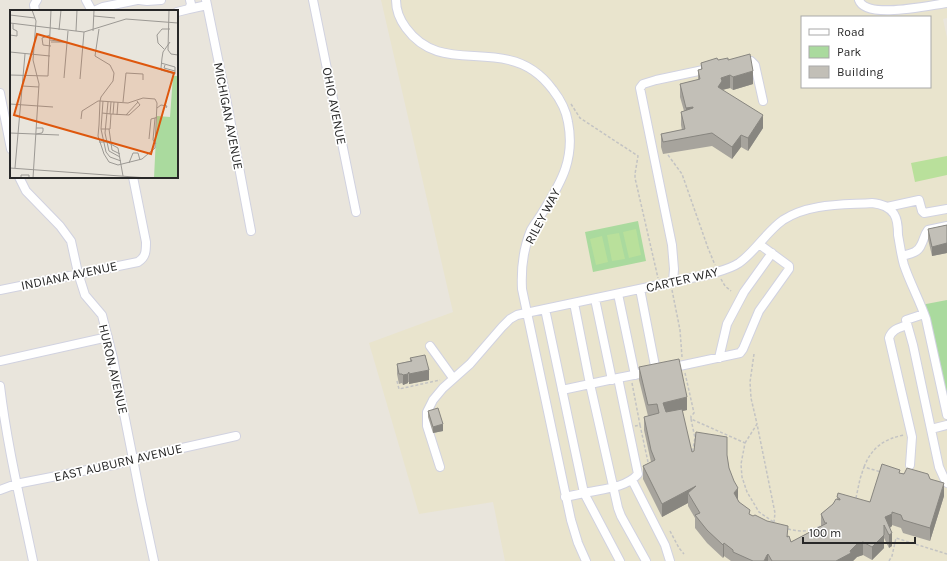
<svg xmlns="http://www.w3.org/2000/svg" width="947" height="561" viewBox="0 0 947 561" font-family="Karla,sans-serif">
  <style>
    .education { fill: #e9e4cd; fill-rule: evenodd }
    .green { fill: #aada9e }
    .pitch { fill: #b9e09b }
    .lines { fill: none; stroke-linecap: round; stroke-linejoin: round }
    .minor-casing { stroke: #d1d2e0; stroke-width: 10 }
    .path { stroke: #c3c3c3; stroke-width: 1.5; stroke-dasharray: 3 2; stroke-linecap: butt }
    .minor { stroke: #fff; stroke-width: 8 }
    .wall { fill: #a7a49d }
    .shaded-wall { fill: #888680 }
    .building { fill: #c2bfb7; stroke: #888680 }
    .labels { text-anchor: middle; stroke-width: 3.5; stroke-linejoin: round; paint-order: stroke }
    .street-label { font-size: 13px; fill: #282828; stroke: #fff }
    .inset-road { fill: none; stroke: #9c9994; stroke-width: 1 }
    .view { fill: #de570d; fill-opacity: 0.15; stroke: #de570d; stroke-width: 2 }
    .inset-edge { fill: none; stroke: #282828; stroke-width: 2 }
  </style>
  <rect width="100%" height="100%" fill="#e9e5dc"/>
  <path class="education" d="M381,0H947V18L943,19L947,38V561H505L493,502L419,514L369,343L453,312ZM802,17H930V87H802Z"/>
  <path class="green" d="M638,221L646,261L593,272L585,232Z
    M947,300V418L921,305Z"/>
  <path class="pitch" d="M947,156V175L915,182L911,163Z
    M636,229L641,255L629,258L623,232Z
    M619,233L625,259L612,261L607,235Z
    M602,236L608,262L596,265L590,239Z"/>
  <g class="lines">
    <defs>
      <path id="minor" d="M86,0L92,11
        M139,0L147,1L161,0
        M206,0L227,103L251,231
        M313,0L356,212
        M396,0C396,10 400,20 406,28C433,65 471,51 509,60C527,64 542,75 553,90C560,99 566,110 568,122C575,158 562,181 544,210C540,217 535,223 531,230C523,249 521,269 522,289L571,520L578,543L586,561
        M859,0C866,20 930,5 947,3
        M189,9L207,5
        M35,11L34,5L37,0
        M94,11L103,7L137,0
        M177,12L189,9L191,4L190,0
        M743,62L751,61L755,65L763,101
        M0,93L11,149
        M19,177L26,191L60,226L71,241L78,273L85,295L102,315L113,358L133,459L141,500L154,561
        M887,207L919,200L922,211L924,213L947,209
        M902,256C909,254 918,253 921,245C924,240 924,235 928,230L947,226
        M673,282L674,269L672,245L640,88L643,84L656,80L708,69
        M640,289L656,371
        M0,290L138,262C146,257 146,251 146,242L133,177
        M618,294L635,375
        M595,299L612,380
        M574,303L590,384L618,508L621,516L646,561
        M545,309L584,493L565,497
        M924,314L906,320L913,345L939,467L944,478L947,483
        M907,325C899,328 892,329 889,338L912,437L910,465
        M430,346L453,378
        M719,358L727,324L744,292L772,253
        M0,361L108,337
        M670,368L740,353L743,349L759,311L789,269V266L759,244
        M618,378L649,372
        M0,386C7,445 21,503 33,561
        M562,390L618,378L638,474C626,488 602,489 584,493L620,561
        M931,429L947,425
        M440,467L427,426V412L433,400L443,388L470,364L502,327L510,319L517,315L526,313L710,274C720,271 730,269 739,263C756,251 766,232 783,220C809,203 843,205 872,203C881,204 889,206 894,214C898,220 898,228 898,235C900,245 901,255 904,265C910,283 920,301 926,319L947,415
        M632,480L665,545L670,561
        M0,490L16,484L118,464L133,459L236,436"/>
    </defs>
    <use href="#minor" class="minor-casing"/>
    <path class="path" d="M571,104L580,118L638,156L635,174V178L658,278
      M668,155L682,174L708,248L715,265
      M721,279L725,286L731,291
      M672,290L680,330L682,357
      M754,354L750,382L751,398L757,424
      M685,373L694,413L691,416V419L745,443L741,464L742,477L747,492L759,512L775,523
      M397,381L399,389L440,380
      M632,383L640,425L635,426
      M691,419L695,438L692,453
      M640,425L648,462
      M745,443L757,424L775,513L774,522
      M864,467C872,447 884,439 904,435
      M856,498L860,479L864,467L881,472
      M788,529C800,532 811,532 822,525
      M670,531L679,548L684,554
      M889,561L892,556L896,538L947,554"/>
    <use href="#minor" class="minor"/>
  </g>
  <path class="wall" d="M718,60H728L753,84L733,90L730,88L722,90L763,128L748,151L741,147L732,159L712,146L663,154L661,147V134L682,130L681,125V112L684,111L680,97V84L698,80V70H701V63Z
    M947,225V253L932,256L928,239V229Z
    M410,358L429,380L409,384V382H408V383L403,385L402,383L399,384L397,374V364L410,361Z
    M639,367L687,410L682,411L692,452L727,456L729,468L738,500L739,502L749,514L788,536L791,542L821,526V514L833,504L837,499V497L870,502L900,473L930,479L944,496L930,541L903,533L901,528L892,525V526L890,528L892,546L889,548L884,538V548L872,560L863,555L857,557L853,561H731L724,556L723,558L707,543L695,528V518L688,506V503L662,517L643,479V466L651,462L644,430V417L648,416L639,380Z
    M428,411L443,431L433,433L428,417Z"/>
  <path class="shaded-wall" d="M753,71V84L733,90V77Z
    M730,75V88L722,90L718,87L721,78Z
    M693,107V120L686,121V108Z
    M763,115V128L748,151V138Z
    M741,135V147L732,159V147Z
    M947,243V253L932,256V247Z
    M429,370V380L409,384V374Z
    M408,374V383L403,385V375Z
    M687,397V410L663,415V403Z
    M443,424V431L433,433V427Z
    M944,483V496L930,541V528Z
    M696,486L688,493V503L662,517V504Z
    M738,488V501L734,493Z
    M892,512V526L886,530L885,517Z
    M892,533V546L889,548V535Z
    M884,535V548L872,560V547Z
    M863,542V555L857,557L853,561H836L857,544Z
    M724,543V556L723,558V545Z
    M768,554V561H764L767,555Z"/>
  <path class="building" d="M750,54L753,71L733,77L730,75L721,78L722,81L718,87L763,115L748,138L741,135L732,147L712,133L663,142L661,134L685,129L681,112L693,108V107L686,108L680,84L700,79L698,70L702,69L701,63L717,58L718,60L728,58V60Z
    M947,225V243L932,247L928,229Z
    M425,355L429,370L409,374V372L408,373V374L403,375L402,374H399L397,364L412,361L410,358Z
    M679,359L687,397L663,403L666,412L682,409L692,452L694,451L696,432L727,437V455L729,468L734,481L738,488L734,493L739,502L750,510L749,514L753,516L755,515L767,521L788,526L787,537L789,536L791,542L827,523H825L821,514L833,504L836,499L840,500V499L837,497L838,493L870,502L882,464L900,470L899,473L904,474L907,468L928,474L930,479L944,483L930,528L903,520L901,515L892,512V514L885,517L892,533L889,535L884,525V535L872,547L863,542L857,544L850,551L851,553L836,561H772L768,554L767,555L764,561H753L733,552V550L724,543L723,545L707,530L695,515L700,513L688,493L696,486L662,504L643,466L655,460L651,450L644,417L659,413L657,404L648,405L639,367Z
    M438,408L443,424L433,427L428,411Z"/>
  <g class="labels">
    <g class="street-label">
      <text transform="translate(335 106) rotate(79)" y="5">OHIO AVENUE</text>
      <text transform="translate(229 116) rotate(79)" y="5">MICHIGAN AVENUE</text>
      <text transform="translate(542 216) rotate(-62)" y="5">RILEY WAY</text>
      <text transform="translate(69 275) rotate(-12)" y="5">INDIANA AVENUE</text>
      <text transform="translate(682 279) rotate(-13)" y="5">CARTER WAY</text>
      <text transform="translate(114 369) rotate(77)" y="5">HURON AVENUE</text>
      <text transform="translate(118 462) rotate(-13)" y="5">EAST AUBURN AVENUE</text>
    </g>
  </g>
  <g transform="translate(10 10)">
    <rect width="168" height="168" fill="#e9e5dc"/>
    <path d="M163,66H168V168H144L147,106L160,107Z" fill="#aada9e"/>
    <path class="inset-road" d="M22,0L26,11L23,50L29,74L23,168M159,0L158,40L161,44L168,45M0,5L25,8M84,6L105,8M0,13L74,22L116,9L168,13M49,20L51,0M66,21L67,0M83,21L84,0M0,25L7,26V21L3,19V14M40,25L32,28L33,35L41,36M40,30L55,32H41M154,39L148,33L147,25L152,19H160M0,42L40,46M151,53L165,57V64L151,60V58L152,48L153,42L160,32M155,55L154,58L165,61M0,65L38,66L41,0M54,68L58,21M70,69L74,22M12,76L29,77M98,92L95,123L99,141L110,147M113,92L116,63L133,64V70M0,94L43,97M147,98L151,95L157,96L156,98M92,103L101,104L100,119H91L96,142L100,147L111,151M100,104L101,92M101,104L119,105L130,95L127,91M103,104L104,92M107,105L108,92M116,105L128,92M71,109L72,101L88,91H90L118,93L133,88L145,89L147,93L145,138L132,149L108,155L99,152L94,144L88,126L89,115L90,91L91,87L103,71L104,63L100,55L85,46L89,19M91,119L93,91M99,119L102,140L110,144M0,123L49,125M26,124L32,123L33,121V118H26M139,129L141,109L145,108M89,132H97L108,138L113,166M146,134L143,130L145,108L147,107M119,153L123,143H128L130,150M0,158L138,168M5,158L15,44M11,168V165H19V168M35,168H52"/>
    <path class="view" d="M27,24L164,63L141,144L4,105Z"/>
    <rect width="168" height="168" class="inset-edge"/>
  </g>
  <rect x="801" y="16" width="130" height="72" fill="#ffffff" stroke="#a9a9a9"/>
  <rect x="809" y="29" width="20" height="6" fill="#ffffff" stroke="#a9a9a9"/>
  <text x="837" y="36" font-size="12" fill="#282828">Road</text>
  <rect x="809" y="46" width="20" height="12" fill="#aada9e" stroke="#a9a9a9"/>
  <text x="837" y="56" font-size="12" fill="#282828">Park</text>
  <rect x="809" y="66" width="20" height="12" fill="#c2bfb7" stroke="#a9a9a9"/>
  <text x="837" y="76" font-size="12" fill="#282828">Building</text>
  <path d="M803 537v6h112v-6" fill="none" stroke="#282828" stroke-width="2"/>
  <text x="809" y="537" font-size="12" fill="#282828" stroke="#ffffff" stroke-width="3" paint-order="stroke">100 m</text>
</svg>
